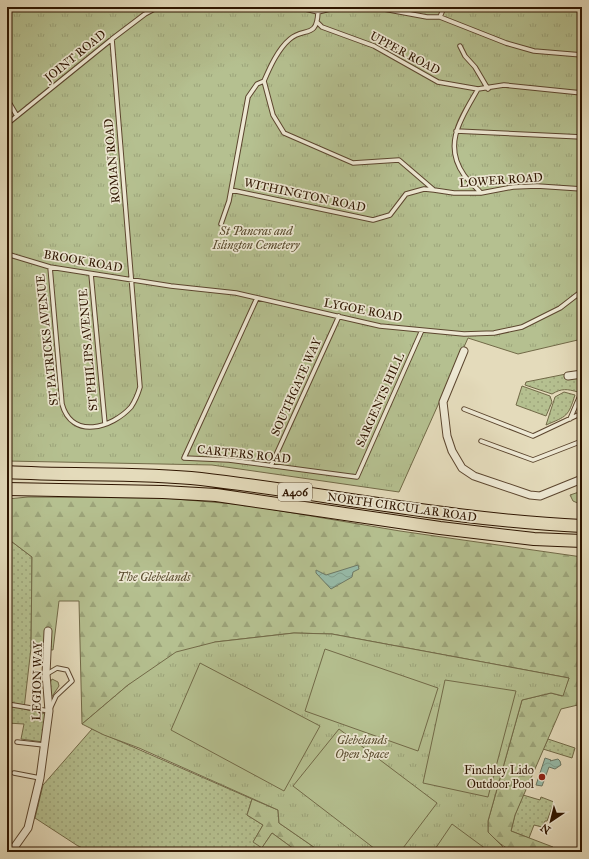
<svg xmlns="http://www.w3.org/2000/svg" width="589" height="859" viewBox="0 0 589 859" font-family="'IM FELL Great Primer',serif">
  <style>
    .grass { fill: url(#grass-dots); stroke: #726a48 }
    .forest { fill: url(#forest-firs); stroke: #726a48 }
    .park { fill: url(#park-tufts); stroke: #726a48 }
    .pitch { fill: #b5c090; stroke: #726a48 }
    .water { fill: url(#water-waves); stroke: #6d7966 }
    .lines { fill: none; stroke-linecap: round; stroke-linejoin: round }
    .service-casing { stroke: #5c462f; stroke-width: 5.5 }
    .minor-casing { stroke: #5c462f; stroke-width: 9 }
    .trunk-casing { stroke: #2e1500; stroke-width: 14 }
    .service { stroke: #ede8d3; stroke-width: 3.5 }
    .minor { stroke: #ede8d3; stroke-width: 7 }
    .trunk { stroke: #e4dbbb; stroke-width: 12 }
    .poi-dot { fill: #8f2418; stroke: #ede8d3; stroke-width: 1.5 }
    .labels { text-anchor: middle; stroke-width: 3.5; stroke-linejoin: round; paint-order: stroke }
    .shield { fill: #ede8d3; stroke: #67543f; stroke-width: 1 }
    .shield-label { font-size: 11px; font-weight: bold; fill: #2e1500 }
    .street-label { font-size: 12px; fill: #2e1500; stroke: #ede8d3 }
    .park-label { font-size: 12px; font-style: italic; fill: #56482b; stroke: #ede8d3 }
    .poi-label { font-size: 12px; fill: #2e1500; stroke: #ede8d3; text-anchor: end }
  </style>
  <defs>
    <pattern id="grass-dots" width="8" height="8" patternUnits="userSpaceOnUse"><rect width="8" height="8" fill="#b5c090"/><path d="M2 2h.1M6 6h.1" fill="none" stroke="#9ca47a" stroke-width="1.8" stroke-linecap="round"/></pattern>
    <pattern id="forest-firs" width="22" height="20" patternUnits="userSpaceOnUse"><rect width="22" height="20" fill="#b5c090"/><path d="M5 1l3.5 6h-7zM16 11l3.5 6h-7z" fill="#9ca47a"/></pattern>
    <pattern id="park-tufts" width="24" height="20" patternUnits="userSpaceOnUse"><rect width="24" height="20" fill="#b5c090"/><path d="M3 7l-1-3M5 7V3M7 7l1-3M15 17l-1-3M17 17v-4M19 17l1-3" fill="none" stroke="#9ca47a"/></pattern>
    <pattern id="water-waves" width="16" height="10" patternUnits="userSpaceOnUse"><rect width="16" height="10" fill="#97bcaa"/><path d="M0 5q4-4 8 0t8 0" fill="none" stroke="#82a190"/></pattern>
  </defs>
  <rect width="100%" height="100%" fill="#e4dbbb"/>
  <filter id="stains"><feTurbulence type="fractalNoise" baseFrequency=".005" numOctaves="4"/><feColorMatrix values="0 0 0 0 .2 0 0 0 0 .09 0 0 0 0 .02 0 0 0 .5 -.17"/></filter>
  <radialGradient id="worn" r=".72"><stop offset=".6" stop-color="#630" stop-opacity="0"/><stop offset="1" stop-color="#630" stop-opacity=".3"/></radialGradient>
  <path class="grass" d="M566,374L568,379L579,377L582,382L578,392C567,389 562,388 552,394L525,385L526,382Z
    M522,386L550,396L552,402L546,416L516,405Z
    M564,392L575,395C568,417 567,416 546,425L555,397Z
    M7,538L32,557L31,648L24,709L46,714L43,742L21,739L24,724L7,723Z
    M92,729L252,799L247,815L263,825L254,841L262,848L259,852H92L78,846L35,818L43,785Z
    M548,739L575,748L572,758L543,749Z
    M523,795L540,800L541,797L554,802L547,821H545L542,827L534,825L529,838L511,831L515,815Z"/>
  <path class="forest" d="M28,497L164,498L246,505L400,531L582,557V704L561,709L515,815L511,831L553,847L551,852C517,852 513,858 488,832V821L522,700L551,693L562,696L569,678L332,634L294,633L215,642L128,685L82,724L79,601H59L53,650L31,648L32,557L7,538V499Z
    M52,679L58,682L59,686L51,698L50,683Z
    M252,799L278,810L279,823L321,852H298L272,833L262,848L253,842L263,825L247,815Z"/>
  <path class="park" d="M7,7H582V339L518,354L468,338L399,492L212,465L7,461Z
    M582,491V505L573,501L570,495Z
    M294,633L332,634L569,678L563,696L551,693L522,700L488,821V832L504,848L511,852H321L279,823L278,810L139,748L104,735L82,724L128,685L176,652L215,642Z"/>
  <path class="pitch" d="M325,649L438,688L418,751L305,711Z
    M200,663L320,726L284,791L171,730Z
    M445,680L516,691L488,797L423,783Z
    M339,729L437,803L400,852H379L293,786Z
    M452,824L490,852H433Z
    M272,833L298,852H259Z"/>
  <path class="water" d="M358,565L359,569L353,572L352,577L331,589L316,573V570L326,575Z
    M545,758L551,760L550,761L558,759L560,761L561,765L555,769L549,767L542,786L536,785Z"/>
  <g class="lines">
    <defs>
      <path id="service" d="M297,7L318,12L338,7
        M373,7L427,17H440L506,43L534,51L582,55
        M318,12C317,39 304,27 290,39C278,49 270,67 264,81L273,115L284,133L353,163L399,160L434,190L454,193H481L513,187L537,186L582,189
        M440,17L444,7
        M317,22L322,27L374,46L438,82L478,89L504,85L582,93
        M460,46L465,56L475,67L488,89
        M478,89C462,117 442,144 464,175C469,182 476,187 481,193
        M7,99L17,116
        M7,124L112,39L145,14L158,7
        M456,131L582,137
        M231,190L373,220L390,215L406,194L424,189L434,190
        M221,224L229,201L248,97L257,84L264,81
        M7,254L50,267L171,286L236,293L380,326L464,334L494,333L522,327L560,308L582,291
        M50,267L62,404C72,440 112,428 131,407C135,401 138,394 140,387L112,39
        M91,274L105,424
        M257,298L184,458L229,460L357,477L422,330
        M464,409L533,436L582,413
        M570,419L582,391
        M481,441L533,460L582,441
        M271,466L339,316
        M7,704L49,711L56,696L72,681L67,670L57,668L47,674
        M17,742L44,745
        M14,773L40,778"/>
      <path id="minor" d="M464,351L443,402L447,436L452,451L462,468L474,476L530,495L540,496L582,479
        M568,376L582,374
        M11,852L28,828L40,778L49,711L46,674L48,631"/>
      <path id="trunk" d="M7,472C71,476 136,472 201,479C328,494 453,520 582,526
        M7,489L163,492L216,495L440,528L534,539L582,541"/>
    </defs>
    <use href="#service" class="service-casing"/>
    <use href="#minor" class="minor-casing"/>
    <use href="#trunk" class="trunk-casing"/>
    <use href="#service" class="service"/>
    <use href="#minor" class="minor"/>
    <use href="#trunk" class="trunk"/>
  </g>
  <circle class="poi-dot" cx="542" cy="777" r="4"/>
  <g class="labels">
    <rect class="shield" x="278" y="483" width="34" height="18" rx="3"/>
    <g class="shield-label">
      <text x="295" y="496">A406</text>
    </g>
    <g class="street-label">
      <text transform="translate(405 53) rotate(28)" y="4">UPPER ROAD</text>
      <text transform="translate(75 56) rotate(-39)" y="4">JOINT ROAD</text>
      <text transform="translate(112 161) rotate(-95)" y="4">ROMAN ROAD</text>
      <text transform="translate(501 180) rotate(-4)" y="4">LOWER ROAD</text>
      <text transform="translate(305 195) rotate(12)" y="4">WITHINGTON ROAD</text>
      <text transform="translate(83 261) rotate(10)" y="4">BROOK ROAD</text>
      <text transform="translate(363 310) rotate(11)" y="4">LYGOE ROAD</text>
      <text transform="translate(47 340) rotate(-96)" y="4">ST PATRICKS AVENUE</text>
      <text transform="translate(88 350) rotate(-95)" y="4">ST PHILIPS AVENUE</text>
      <text transform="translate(296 387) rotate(-66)" y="4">SOUTHGATE WAY</text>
      <text transform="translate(380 400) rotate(-66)" y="4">SARGENTS HILL</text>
      <text transform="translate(244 454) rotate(6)" y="4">CARTERS ROAD</text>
      <text transform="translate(402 507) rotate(8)" y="4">NORTH CIRCULAR ROAD</text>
      <text transform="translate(37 681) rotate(-89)" y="4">LEGION WAY</text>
    </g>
    <g class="park-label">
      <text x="256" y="235">St Pancras and<tspan x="256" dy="14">Islington Cemetery</tspan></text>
      <text x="154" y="581">The Glebelands</text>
      <text x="362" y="744">Glebelands<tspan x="362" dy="14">Open Space</tspan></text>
    </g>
    <g class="poi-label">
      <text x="534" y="774">Finchley Lido<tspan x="534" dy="14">Outdoor Pool</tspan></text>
    </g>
  </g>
  <rect width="589" height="859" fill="none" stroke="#e4dbbb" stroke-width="24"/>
  <rect x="8" y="8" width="573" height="843" fill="none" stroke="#2e1500" stroke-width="2"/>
  <rect x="12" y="12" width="565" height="835" fill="none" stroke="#2e1500"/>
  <g transform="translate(551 821) rotate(215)" stroke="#ede8d3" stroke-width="3" paint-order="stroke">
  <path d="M0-3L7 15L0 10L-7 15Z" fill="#2e1500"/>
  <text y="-6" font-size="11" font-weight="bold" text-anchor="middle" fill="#2e1500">N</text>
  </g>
  <rect width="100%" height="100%" filter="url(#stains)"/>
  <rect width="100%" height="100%" fill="url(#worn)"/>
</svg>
